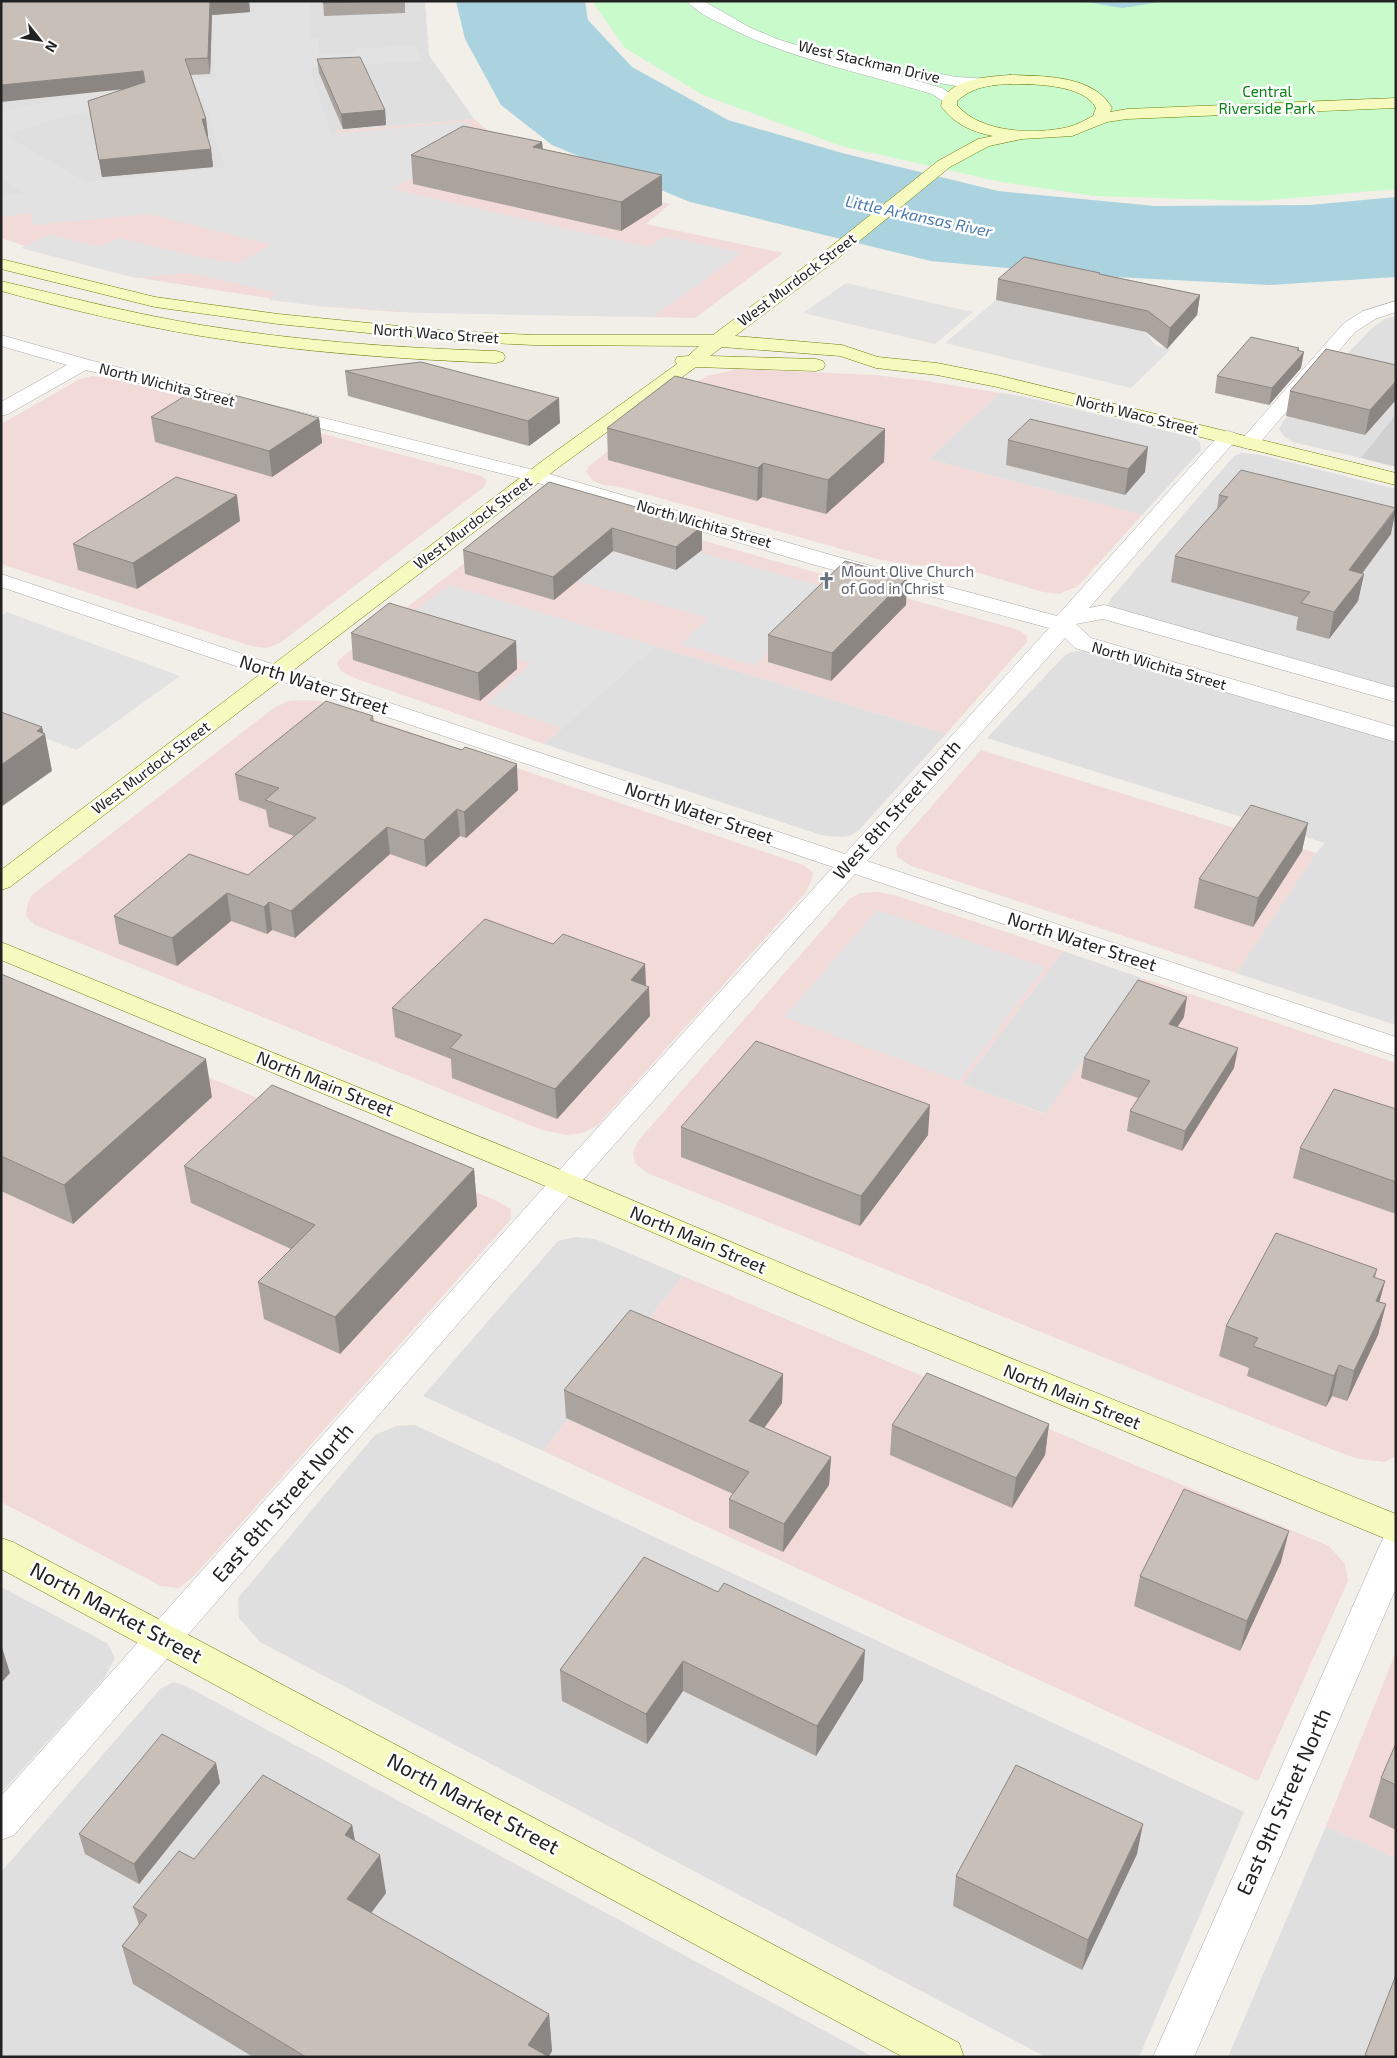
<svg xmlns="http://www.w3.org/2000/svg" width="1397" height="2058" viewBox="0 0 1397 2058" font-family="'Exo 2',sans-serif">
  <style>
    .residential { fill: #e0dfdf }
    .commercial { fill: #f2dad9 }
    .religious { fill: #d0d0d0 }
    .park { fill: #c8facc }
    .parking { fill: #e2e2e2; fill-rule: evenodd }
    .water { fill: #aad3df }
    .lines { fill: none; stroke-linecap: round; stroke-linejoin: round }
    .street-casing { stroke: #a9a9a9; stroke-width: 1 }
    .secondary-casing { stroke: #707d05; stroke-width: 1 }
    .street { fill: #fff; fill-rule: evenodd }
    .secondary { fill: #f7fabf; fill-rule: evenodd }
    .wall { fill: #aba49e }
    .shaded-wall { fill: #8b8681 }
    .building { fill: #c7bfb8; stroke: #8b8681 }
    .labels { text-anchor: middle; stroke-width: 5; stroke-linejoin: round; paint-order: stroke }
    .far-street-label { font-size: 15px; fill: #222; stroke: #fff }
    .far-park-label { font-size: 15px; fill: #0c8416; stroke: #fff }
    .far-worship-label { font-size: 15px; fill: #5b616d; stroke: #fff; text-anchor: start }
    .far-water-label { font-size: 16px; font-style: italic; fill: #4a7aab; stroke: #fff }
    .street-label { font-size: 18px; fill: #222; stroke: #fff }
    .near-street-label { font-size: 21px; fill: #222; stroke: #fff }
  </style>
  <rect width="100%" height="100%" fill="#f2efe9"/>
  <path class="residential" d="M1,1H425L429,55L474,119L336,131L355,180L1,214Z
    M1396,316V414L1361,458L1293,442L1284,436L1279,429L1284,420L1372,328L1385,319Z
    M1000,393L1021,396L1195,438L1200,443L1201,450L1142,515L928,459Z
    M1241,453L1261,455L1396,489V690L1111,610L1108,604L1113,596L1234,456Z
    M655,646L946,734L858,831L849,836L836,837L821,835L544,744Z
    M1081,651L1094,653L1396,741V1025L1236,973L1316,853L1325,843L987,738L1064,656L1071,652Z
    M1063,951L1142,978L1046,1114L962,1084Z
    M575,1237L595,1239L683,1276L543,1451L423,1396L558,1241Z
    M415,1425L1244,1812L1139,2057H1046L260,1642L239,1618L238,1598L375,1435L396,1426Z
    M1,1587L107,1643L115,1658L103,1680L1,1793Z
    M173,1682L186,1686L873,2057H1V1872L160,1689Z
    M1326,1826L1396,1858V2057H1228Z"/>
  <path class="commercial" d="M474,119L545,177L670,204L646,224L783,253L695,318L398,312L317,306L146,279L46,253L1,238V214L354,179L335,131Z
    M737,369L874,375L927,381L1000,393L928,459L1142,515L1078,586L1059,594L1043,592L972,571L946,566L911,565L881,560L620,487L603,485L592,480L586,472L589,466L694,383L708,376Z
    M93,376L120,380L482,476L487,481L484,487L280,643L266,648L251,646L1,564V424L80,379Z
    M545,501L613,515L1019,630L1027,636V642L946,734L655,646L544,744L354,678L341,671L337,663L342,657Z
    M304,700L319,701L803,865L813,872L811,881L806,892L597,1126L582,1133L567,1135L542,1130L35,925L26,916L27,906L32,895L275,707L289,701Z
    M981,750L1316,853L1236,973L911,866L897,857L896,847Z
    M877,892L894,895L1063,951L962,1084L1045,1114L1142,978L1396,1063V1456L1385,1462L1359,1459L1336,1451L647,1173L635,1163L633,1153L638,1141L849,899L861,893Z
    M1,988L497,1201L511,1209V1219L194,1576L179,1588L161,1586L1,1502Z
    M683,1276L1329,1546L1345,1564L1348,1581L1258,1781L543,1451Z
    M1396,1652V1858L1326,1826Z"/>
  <path class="religious" d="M1396,414V467L1361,458Z"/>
  <path class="park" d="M594,1H1396V189L1257,201L1095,196L1001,182L841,146L703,95L625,48L594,4Z"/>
  <path class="parking" d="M256,1H310L311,39H319V53H354L355,49L416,45L422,61L310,67L331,134L464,122L483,136L392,189L648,247L666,236L742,253L653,317L424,313L312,305L269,300L278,293L190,273L135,278L21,248L52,234L78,242L102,246L118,238L204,258L239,263L271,245L149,214L33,225L31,213L1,217V195L26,194L1,178V112L139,82L215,78L213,35L1,52V33L255,13ZM203,97L225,167L86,182L5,135L66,116L143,103Z
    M846,283L963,310L973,312L935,344L803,313Z
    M996,300L1146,332L1155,345L1171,349L1131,388L945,343Z
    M524,525L676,570L699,552L832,589L754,666L681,644L708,618L488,556Z
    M449,585L655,646L562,728L486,703L532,663L399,623Z
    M7,612L180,676L77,750L1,722V616Z
    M877,910L1045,967L959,1081L784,1017Z"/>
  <path class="water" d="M456,1H585L588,20L632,67L728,120L842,153L998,191L1155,206L1310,205L1396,197V277L1269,285L1096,276L931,261L690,202L552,145L501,105L465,39Z
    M1081,1H1166L1122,8Z"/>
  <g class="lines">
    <defs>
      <path id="street" d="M687,1H704L749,27L777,39L837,58L942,88L958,99L955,102C946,105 940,99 932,94C861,72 788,59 722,24C711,19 695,11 687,1Z
        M920,70L956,77L993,79L995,82L993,85C969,91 938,83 915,77L913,74L915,71Z
        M1396,301V312L1375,319L1355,332L1256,447L1249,449L1242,447L1239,443L1242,439L1343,324L1363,311Z
        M1,335L89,360L542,472L831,555L1057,616L1221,433L1228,431L1235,433L1238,437L1235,441L1089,608L1104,605L1112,607L1396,688V702L1103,619L1076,624L1091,638L1396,727V742L1075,648L1065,638L867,861L1396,1037V1056L855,874L574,1190L14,1835L1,1840V1796L554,1176L833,867L1,587V574L845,854L1049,628L815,565L528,480L86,370L8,414L1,416V402L67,365L1,346Z
        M1396,1533V1588L1194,2057H1153L1379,1547L1384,1537Z"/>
      <path id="secondary" d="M1010,75C1043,76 1094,75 1112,108L1110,112L1127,109L1396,98V108L1127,119L1107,122L1072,136L1022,139L989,146L950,167L836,260L735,336L842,345L878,357L937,363L997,375L1396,473V485L997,387L937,375L876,368L840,356L722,347L710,356L816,359L823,361L825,365L823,369L816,371L696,367L559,467L10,887L1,890V870L545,459L677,364L675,361L677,357L688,356L699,346L533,345L449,341L278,324L155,307L1,269V259L155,297L278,314L449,331L533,335H713L824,252L938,161L978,139L993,136C972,132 954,124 941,106C946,78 988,77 1010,75ZM1010,84C1033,84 1084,84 1096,108L1093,116C1085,120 1077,125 1068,127C1035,135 980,133 957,105V101C973,87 989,85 1010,84Z
        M1,281C68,297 134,314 201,325C299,341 397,348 496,351L503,353L505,357L503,361L496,363C397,359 299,352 201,336C134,325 67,309 1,291Z
        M1,942L549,1165L899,1313L1396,1514V1543L877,1329L529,1179L1,960Z
        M1,1538L13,1542L959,2043L964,2057H903L1,1569Z"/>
    </defs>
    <use href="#street" class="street-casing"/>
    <use href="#secondary" class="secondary-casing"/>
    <use href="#street" class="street"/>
    <use href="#secondary" class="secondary"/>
  </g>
  <path class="wall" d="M1,1H249L250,12L212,15L210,74L191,75L206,119L208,136H207L211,149L213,167L102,177L88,101L122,90Z
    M323,1H405V13L324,16Z
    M317,59L385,110L386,125L343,129L319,73Z
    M542,142L543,149L662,175V205L621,231L413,184L411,155Z
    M1100,274L1200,295L1197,315L1167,349L1146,332L996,300L998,279Z
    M1298,350L1301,368L1269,405L1215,393L1217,376Z
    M1396,365L1365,435L1286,416L1290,391Z
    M345,371L560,423L529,446L348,396Z
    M216,402L319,418L322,443L272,477L155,442L151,417Z
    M607,428L885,429L884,462L826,514L762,497L757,501L608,460Z
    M1008,440L1145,472L1125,495L1006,465Z
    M549,482L702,550L676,570L613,551L554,600L465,574L463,550Z
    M1219,495L1391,534L1362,574H1364L1358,601L1329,639L1296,630L1298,617L1171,582L1175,556L1217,509Z
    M240,521L137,589L78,570L73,544Z
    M907,578L906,605L831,681L768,662V635Z
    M351,633L516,641L517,669L480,701L353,660Z
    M373,716L374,721L518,790L466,838L460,836L426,867L390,854L295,938L272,930L267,934L231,921L177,966L119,944L114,916L248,875L294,836L269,827L266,810L239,800L235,774Z
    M1308,823L1302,851L1253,927L1194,908L1199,879Z
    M553,944L645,964L646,986L650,1016L557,1119L452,1078L451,1059L395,1037L392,1008Z
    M1,974L212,1097L73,1224L1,1191Z
    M1184,1017L1177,1027L1234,1068L1182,1151L1127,1131L1130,1111L1138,1098L1081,1078L1084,1058Z
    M1396,1109V1214L1293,1178L1300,1148Z
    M681,1127L928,1135L860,1226L681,1157Z
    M184,1166L474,1169L477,1206L340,1354L264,1319L258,1282L291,1249L191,1203Z
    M1377,1269L1375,1278L1385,1281L1379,1302L1386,1304L1378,1335L1347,1401L1332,1396L1326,1407L1247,1376L1249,1368L1219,1356L1226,1326Z
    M783,1374L782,1403L764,1428L831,1457L829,1485L783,1552L729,1528V1499L733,1494L566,1418L564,1390Z
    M1049,1424L1045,1455L1012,1508L890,1455L892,1425Z
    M644,1557L863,1680L816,1756L683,1691L647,1744L562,1701L560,1670Z
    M1281,1562L1240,1651L1134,1606L1140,1576Z
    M1396,1743V1830L1369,1817L1381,1778Z
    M216,1763L220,1783L139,1884L85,1854L79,1834Z
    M352,1825L355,1841L386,1893L371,1913L549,2014L552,2051L549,2057H253L133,1984L122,1946L139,1925L133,1907L194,1859Z
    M1137,1854L1082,1970L953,1906L956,1876Z"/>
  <path class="shaded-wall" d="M210,1H249L250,12L212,15L210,74L208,58Z
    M143,71L145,87L1,102V85Z
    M385,110L386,125L343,129L341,114Z
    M202,119H206L208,136H204Z
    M542,142L544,170L533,147Z
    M211,149L213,167L102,177L99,160Z
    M662,175V205L621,231V202Z
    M1200,295L1197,315L1167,349L1170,328Z
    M1299,348L1297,360L1304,352L1301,368L1269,405L1272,388Z
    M1396,381V400L1365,435L1370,410Z
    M559,398L560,423L529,446L528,421Z
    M319,418L322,443L272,477L269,451Z
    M885,429L884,462L826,514L828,480Z
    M1148,447L1145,472L1125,495L1128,469Z
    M763,463L762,497L757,501L758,468Z
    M237,495L240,521L137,589L133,563Z
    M1396,509L1391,534L1344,597L1349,570Z
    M702,526V550L676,570V547Z
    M612,528L613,551L554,600L553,577Z
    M1364,574L1358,601L1329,639L1334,612Z
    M907,578L906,605L831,681L832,653Z
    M516,641L517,669L480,701L478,673Z
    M42,727L44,735L45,734L52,771L1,807V765L37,731Z
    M517,764L518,790L466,838L464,812Z
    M457,809L460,836L426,867L424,840Z
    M1308,823L1302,851L1253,927L1258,898Z
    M387,827L390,854L295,938L291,911Z
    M227,893L231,921L177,966L172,938Z
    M269,902L272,930L267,934L264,907Z
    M645,964L646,991L649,987L650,1016L557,1119L555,1089L631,980Z
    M1187,997L1184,1017L1166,1044L1169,1024Z
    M1238,1048L1234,1068L1182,1151L1185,1131Z
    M206,1059L212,1097L73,1224L64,1185Z
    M930,1105L928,1135L860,1226L861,1196Z
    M474,1169L477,1206L340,1354L335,1317Z
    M1385,1281L1377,1311L1376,1301Z
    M1386,1304L1378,1335L1347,1401L1354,1371Z
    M1339,1365L1332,1396L1326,1407L1334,1376Z
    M783,1374L782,1403L749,1449V1421Z
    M1049,1424L1045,1455L1012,1508L1016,1478Z
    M831,1457L829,1485L783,1552L784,1524Z
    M1289,1531L1281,1562L1240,1651L1247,1621Z
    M1,1644L10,1673L1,1683Z
    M865,1650L863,1680L816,1756L817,1726Z
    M683,1661V1691L647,1744L646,1714Z
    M216,1763L220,1783L139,1884L134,1864Z
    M1143,1824L1137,1854L1082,1970L1088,1940Z
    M352,1825L359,1863L345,1835Z
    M380,1855L386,1893L353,1937L347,1899Z
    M549,2014L552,2051L548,2057L528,2045Z"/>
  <path class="building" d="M1,1H210L208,58L185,59L206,119H202L211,149L99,160L88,101L145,82L143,71L1,85Z
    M323,1H373L323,3Z
    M360,57L385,110L341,114L317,59Z
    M463,126L542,142L533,147L662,175L621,202L411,155Z
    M1024,257L1100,273L1099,274L1200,295L1170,328L1148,311L998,279Z
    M1251,337L1299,348L1297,350L1304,352L1272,388L1217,376Z
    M1326,349L1396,365V381L1370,410L1290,391Z
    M421,362L559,398L528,421L345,371Z
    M675,376L885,429L828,480L763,463L758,468L607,428Z
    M188,394L216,402L230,394L319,418L269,451L151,417Z
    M1030,419L1148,447L1128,469L1008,440Z
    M1241,470L1396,508L1349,570L1364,574L1334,612L1301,603L1310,592L1175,556L1228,497L1219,495Z
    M176,477L237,495L133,563L73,544Z
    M549,482L702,526L676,547L612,528L553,577L463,550Z
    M845,561L907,578L832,653L768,635Z
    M389,603L516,641L478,673L351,633Z
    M326,701L373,716L370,720L462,750L465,747L517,764L464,812L457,809L424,840L387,827L291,911L269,902L264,907L227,893L172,938L114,916L189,854L248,875L316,818L265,800L279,788L235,774Z
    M1,712L42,727L37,731L45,734L1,765Z
    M1251,805L1308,823L1258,898L1199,879Z
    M485,919L553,944L563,934L645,964L631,980L649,987L555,1089L450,1048L462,1035L392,1008Z
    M1,974L206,1059L64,1185L1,1156Z
    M1138,980L1187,997L1169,1024L1238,1048L1185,1131L1130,1111L1150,1081L1084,1058Z
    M756,1041L930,1105L861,1196L681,1127Z
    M272,1085L474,1169L335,1317L258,1282L315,1225L184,1166Z
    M1334,1089L1396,1109V1182L1300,1148Z
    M1276,1233L1377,1269L1373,1277L1385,1281L1376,1301L1386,1304L1354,1371L1339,1365L1334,1376L1253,1346L1258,1338L1226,1326Z
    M630,1310L783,1374L749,1421L831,1457L784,1524L729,1499L749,1472L564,1390Z
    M927,1373L1049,1424L1016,1478L892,1425Z
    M1184,1489L1289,1531L1247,1621L1140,1576Z
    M644,1557L718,1592L724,1583L865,1650L817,1726L683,1661L646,1714L560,1670Z
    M162,1734L216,1763L134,1864L79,1834Z
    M1396,1743V1785L1381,1778Z
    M1016,1765L1143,1824L1088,1940L956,1876Z
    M263,1775L352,1825L345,1835L380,1855L347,1899L549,2014L528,2045L549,2057H306L122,1946L147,1915L133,1907L179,1851L194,1859Z
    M1396,1975V2057H1369L1365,2055Z"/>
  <defs>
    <symbol id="church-bare" viewBox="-9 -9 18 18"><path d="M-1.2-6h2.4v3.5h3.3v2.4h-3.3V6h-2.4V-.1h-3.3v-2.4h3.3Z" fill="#6b7280" stroke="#fff" stroke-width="2.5" paint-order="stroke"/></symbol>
  </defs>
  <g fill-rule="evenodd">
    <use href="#church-bare" x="814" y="568" width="25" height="25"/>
  </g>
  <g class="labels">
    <g class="far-street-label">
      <text transform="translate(869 62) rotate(13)" y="5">West Stackman Drive</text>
      <text transform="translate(797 280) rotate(-37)" y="5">West Murdock Street</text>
      <text transform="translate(436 334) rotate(4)" y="5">North Waco Street</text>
      <text transform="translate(167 385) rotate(14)" y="5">North Wichita Street</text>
      <text transform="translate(1137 415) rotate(14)" y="5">North Waco Street</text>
      <text transform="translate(473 523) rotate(-37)" y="5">West Murdock Street</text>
      <text transform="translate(704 524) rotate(16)" y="5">North Wichita Street</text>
      <text transform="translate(1159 666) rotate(16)" y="5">North Wichita Street</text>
      <text transform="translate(151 768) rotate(-37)" y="5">West Murdock Street</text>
    </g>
    <g class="far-park-label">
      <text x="1267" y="97">Central<tspan x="1267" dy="17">Riverside Park</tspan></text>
    </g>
    <g class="far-worship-label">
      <text x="841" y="577">Mount Olive Church<tspan x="841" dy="17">of God in Christ</tspan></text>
    </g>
    <g class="far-water-label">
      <text transform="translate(919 216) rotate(12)" y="6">Little Arkansas River</text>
    </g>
    <g class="street-label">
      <text transform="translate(314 685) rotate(18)" y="6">North Water Street</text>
      <text transform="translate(897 810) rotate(-48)" y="6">West 8th Street North</text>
      <text transform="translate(699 813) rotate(19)" y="6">North Water Street</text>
      <text transform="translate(1082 942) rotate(18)" y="6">North Water Street</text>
      <text transform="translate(325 1084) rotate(22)" y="6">North Main Street</text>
      <text transform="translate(698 1240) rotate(23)" y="6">North Main Street</text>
      <text transform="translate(1072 1397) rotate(22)" y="6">North Main Street</text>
    </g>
    <g class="near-street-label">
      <text transform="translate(283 1503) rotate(-49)" y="7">East 8th Street North</text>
      <text transform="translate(116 1613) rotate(28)" y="7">North Market Street</text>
      <text transform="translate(1284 1802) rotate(-66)" y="7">East 9th Street North</text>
      <text transform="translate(473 1804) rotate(28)" y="7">North Market Street</text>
    </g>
  </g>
  <rect width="1397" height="2058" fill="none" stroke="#222222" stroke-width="5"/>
  <g transform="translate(40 40) rotate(120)" stroke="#ffffff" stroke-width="4" paint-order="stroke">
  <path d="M0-4L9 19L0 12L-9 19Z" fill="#222222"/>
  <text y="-8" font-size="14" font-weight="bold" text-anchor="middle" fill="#222222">N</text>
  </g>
</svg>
